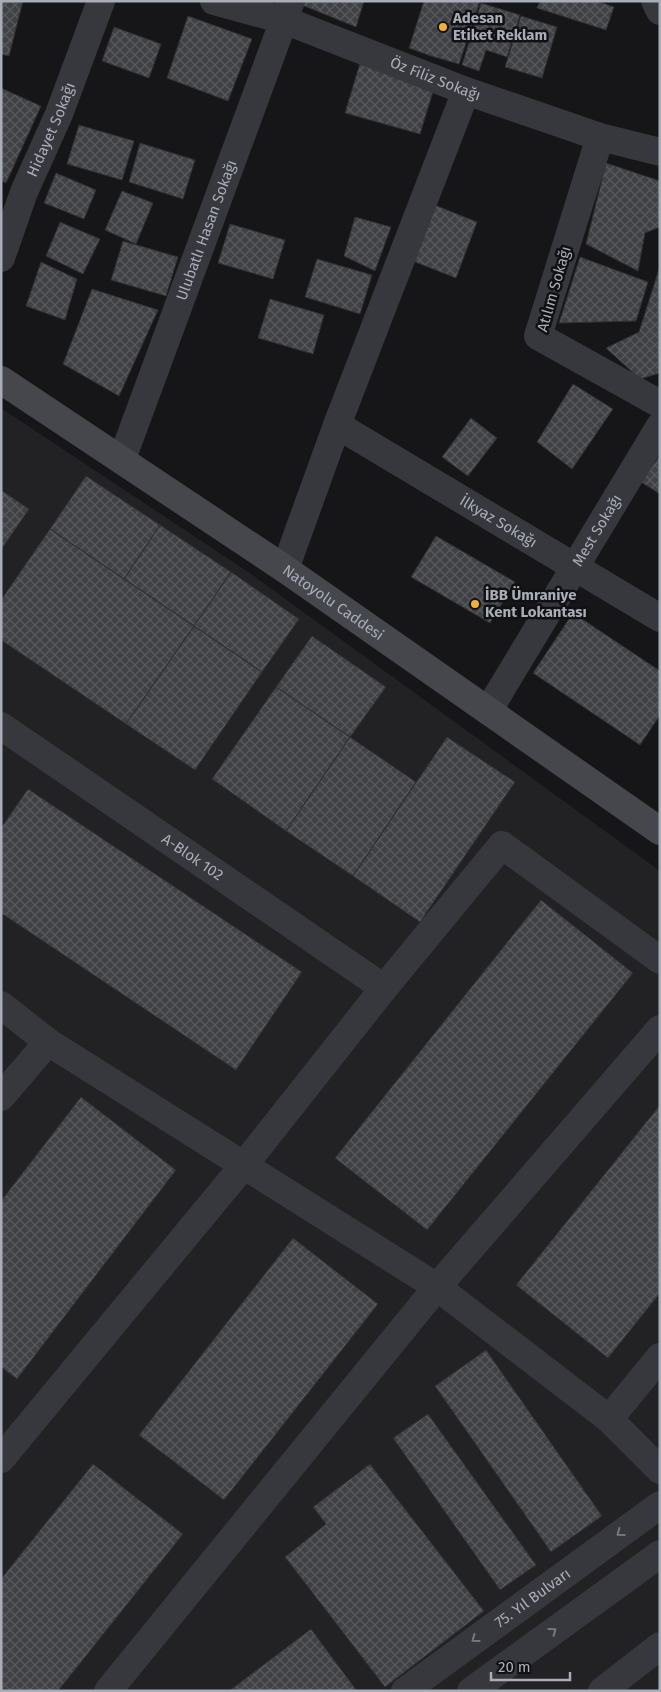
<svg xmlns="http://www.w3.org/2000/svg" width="661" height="1692" viewBox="0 0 661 1692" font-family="'Fira Sans',sans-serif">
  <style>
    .built { fill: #222225 }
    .building { fill: url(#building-cross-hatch); stroke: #303034 }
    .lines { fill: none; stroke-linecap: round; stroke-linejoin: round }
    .minor { stroke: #37383d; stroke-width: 28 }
    .tertiary { stroke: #37383d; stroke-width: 28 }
    .secondary { stroke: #45474d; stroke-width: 28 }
    .oneway { stroke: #757881 }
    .poi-dot { fill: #f2b134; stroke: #111113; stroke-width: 2 }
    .labels { text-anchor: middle; stroke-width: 5; stroke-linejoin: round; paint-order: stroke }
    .poi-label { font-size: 15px; font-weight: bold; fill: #a8adb8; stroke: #111113; text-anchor: start }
    .street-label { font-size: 15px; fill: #a8adb8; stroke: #111113 }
  </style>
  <defs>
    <pattern id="building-cross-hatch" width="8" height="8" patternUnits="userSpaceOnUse" patternTransform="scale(1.25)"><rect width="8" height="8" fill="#404145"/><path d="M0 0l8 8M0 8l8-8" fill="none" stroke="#595a5e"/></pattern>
  </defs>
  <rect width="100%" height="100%" fill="#161618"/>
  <path class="built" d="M1,408L251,574L660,871V1691H1Z"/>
  <path class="building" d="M1,1H23L9,56L1,54Z
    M303,1H364L356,27L302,5Z
    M424,1H480L459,64L431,56L409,48Z
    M540,1H597L614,7L606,30L537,8Z
    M481,3L520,15L507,57L486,50L479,71L462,65Z
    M188,16L252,39L228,101L167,78Z
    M521,16L557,27L542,78L505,67Z
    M114,27L161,44L149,78L102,61Z
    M360,63L435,85L420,134L345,113Z
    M1,88L41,106L6,183L1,181Z
    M79,125L134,141L122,180L67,164Z
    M140,143L195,160L183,199L129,182Z
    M606,163L660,181V227L645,233L638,271L586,244Z
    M56,173L96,190L84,219L44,203Z
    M122,191L153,203L136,244L105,230Z
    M432,204L477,222L456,278L410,260Z
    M355,217L391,227L375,271L344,256Z
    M60,222L100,239L83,274L46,256Z
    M230,224L285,240L273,279L218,263Z
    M123,241L178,257L166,296L111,280Z
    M580,257L648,282L636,321L559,323Z
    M317,259L372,275L360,314L305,297Z
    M41,262L77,279L65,320L26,306Z
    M660,266V373L640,379L606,348L639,332Z
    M92,289L158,310L119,396L63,364Z
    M270,299L324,315L313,354L258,338Z
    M573,384L613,409L572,469L537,442Z
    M471,418L497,438L468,476L442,457Z
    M660,455V494L641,482Z
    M86,476L160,525L124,579L50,529Z
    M1,490L29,509L1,550Z
    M160,525L231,572L194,626L124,579Z
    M50,529L194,626L126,724L1,640V600Z
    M436,536L515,582L490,623L411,577Z
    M231,572L299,619L262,672L194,626Z
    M573,613L660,671V715L640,745L533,673Z
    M194,626L262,672L195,770L126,724Z
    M312,636L386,687L350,737L276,687Z
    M276,687L350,737L286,831L212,779Z
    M350,737L416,782L353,876L286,831Z
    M447,737L515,782L420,922L353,876Z
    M28,789L302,972L236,1070L1,913V828Z
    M541,900L633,973L427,1230L335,1158Z
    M81,1097L176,1170L17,1379L1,1367V1201Z
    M660,1105V1293L608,1358L516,1285Z
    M293,1238L378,1304L224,1500L139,1435Z
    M486,1350L602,1516L551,1552L435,1386Z
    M428,1414L536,1565L500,1590L393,1438Z
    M93,1464L183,1534L58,1691H1V1579Z
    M370,1464L484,1611L385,1687L285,1557L326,1524L313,1507Z
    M311,1629L357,1691H229Z"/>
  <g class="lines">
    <g class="minor">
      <path id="s1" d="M214,1L284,20L466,91L600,137L660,152"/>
      <path d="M655,1L660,11"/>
      <path d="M600,137L538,336L660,404"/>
      <path id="s2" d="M1,258L24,192L59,114L101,1"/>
      <path id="s3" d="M337,425L660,618"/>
      <path id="s4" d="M122,459L291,1"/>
      <path d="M285,569L337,425L466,91"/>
      <path id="s5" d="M488,711L660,426"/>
      <path id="s6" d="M1,726L384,988"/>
      <path d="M1,1005L48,1042L437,1287L609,1419L660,1470"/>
      <path d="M1,1097L48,1042"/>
      <path d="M609,1419L660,1357"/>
      <path d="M1,1459L244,1165L384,988L502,845L660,960"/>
      <path d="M108,1691L437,1287L660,1029"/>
      <path d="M602,1691L660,1646"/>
    </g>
    <g class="tertiary">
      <path id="s7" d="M405,1691L660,1505"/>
      <path d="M471,1691L660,1554"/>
    </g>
    <path class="secondary" id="s8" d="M1,380L285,569L660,831"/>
  </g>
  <defs><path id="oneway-chevron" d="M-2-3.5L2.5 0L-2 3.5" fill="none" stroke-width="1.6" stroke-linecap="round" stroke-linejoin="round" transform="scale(1.25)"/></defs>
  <g class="oneway">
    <use href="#oneway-chevron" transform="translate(620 1533) rotate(144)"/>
    <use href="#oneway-chevron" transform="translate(553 1631) rotate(-36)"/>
    <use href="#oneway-chevron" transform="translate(475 1639) rotate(144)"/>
  </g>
  <g class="poi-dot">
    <circle cx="443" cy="27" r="5"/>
    <circle cx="475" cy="604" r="5"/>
  </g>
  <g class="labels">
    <g class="poi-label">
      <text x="453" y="23">Adesan<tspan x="453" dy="17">Etiket Reklam</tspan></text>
      <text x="485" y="600">İBB Ümraniye<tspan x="485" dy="17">Kent Lokantası</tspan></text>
    </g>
    <g class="street-label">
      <text dy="5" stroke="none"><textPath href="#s1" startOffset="235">Öz Filiz Sokağı</textPath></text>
      <text dy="5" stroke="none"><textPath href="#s2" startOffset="138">Hidayet Sokağı</textPath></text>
      <text dy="5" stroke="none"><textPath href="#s4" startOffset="244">Ulubatlı Hasan Sokağı</textPath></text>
      <text transform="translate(554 289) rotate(-74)" y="5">Atılım Sokağı</text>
      <text dy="5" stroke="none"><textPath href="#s3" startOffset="188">İlkyaz Sokağı</textPath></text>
      <text dy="5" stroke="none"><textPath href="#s5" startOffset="211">Mest Sokağı</textPath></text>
      <text dy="5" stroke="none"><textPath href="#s8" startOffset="400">Natoyolu Caddesi</textPath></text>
      <text dy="5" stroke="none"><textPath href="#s6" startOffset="232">A-Blok 102</textPath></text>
      <text dy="5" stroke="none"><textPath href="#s7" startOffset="158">75. Yıl Bulvarı</textPath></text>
    </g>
  </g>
  <rect width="661" height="1692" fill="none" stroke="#a8adb8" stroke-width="5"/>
  <path d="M491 1672v8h79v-8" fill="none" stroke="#a8adb8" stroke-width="2.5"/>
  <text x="498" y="1672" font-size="15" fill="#a8adb8" stroke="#111113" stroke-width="4" paint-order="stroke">20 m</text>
</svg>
